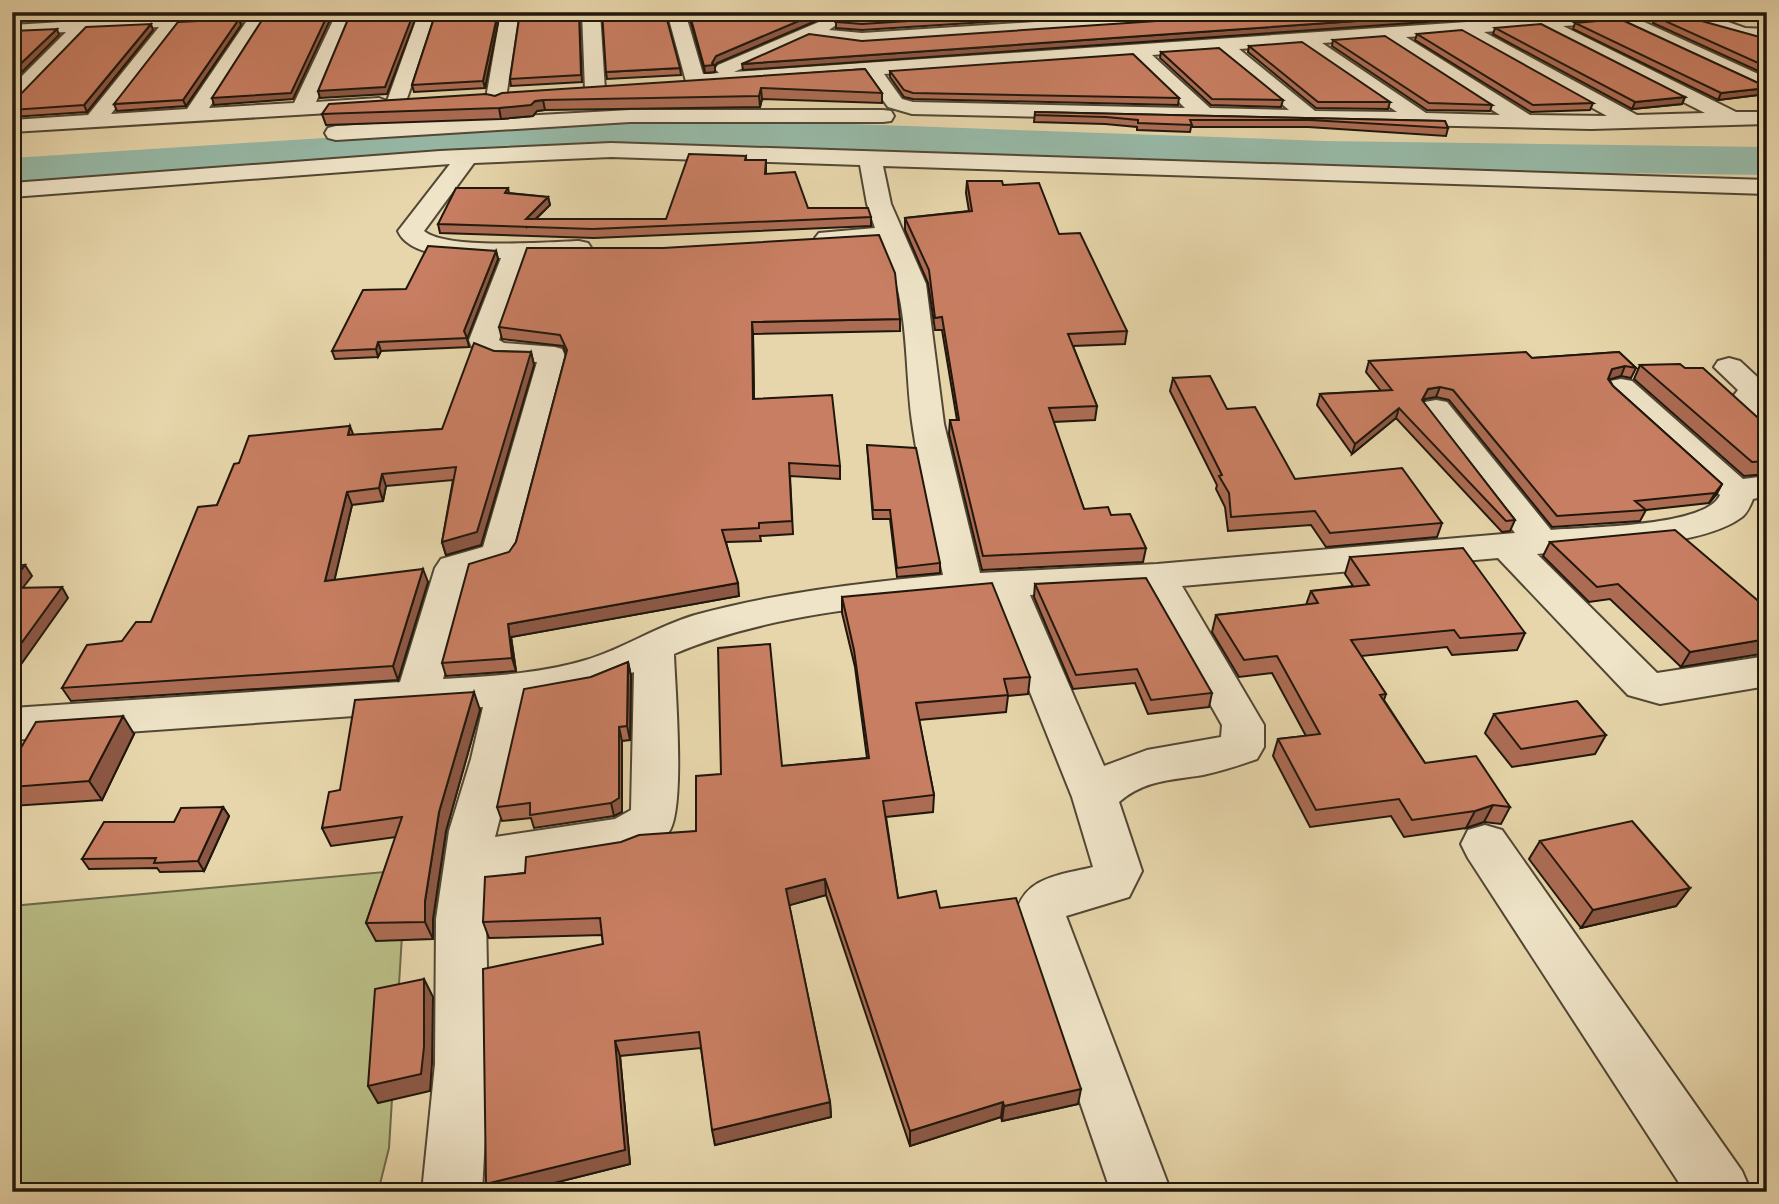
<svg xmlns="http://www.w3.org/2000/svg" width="1779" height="1204" viewBox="0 0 1779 1204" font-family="'IM FELL DW Pica',serif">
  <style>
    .green { fill: #babd86; stroke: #6d6a49; stroke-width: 2 }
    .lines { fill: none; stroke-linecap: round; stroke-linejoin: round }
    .river { fill: #97b9a7; fill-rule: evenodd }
    .minor-casing { stroke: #524734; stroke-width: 4 }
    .minor { fill: #efe4c8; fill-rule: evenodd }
    .wall { fill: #ac6c54; stroke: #20170c; stroke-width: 2 }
    .shaded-wall { fill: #8c5845; stroke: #20170c; stroke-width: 2 }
    .building { fill: #c87e62; stroke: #20170c; stroke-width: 2 }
  </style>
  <rect width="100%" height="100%" fill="#e7d6ab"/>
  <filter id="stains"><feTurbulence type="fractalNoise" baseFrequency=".00286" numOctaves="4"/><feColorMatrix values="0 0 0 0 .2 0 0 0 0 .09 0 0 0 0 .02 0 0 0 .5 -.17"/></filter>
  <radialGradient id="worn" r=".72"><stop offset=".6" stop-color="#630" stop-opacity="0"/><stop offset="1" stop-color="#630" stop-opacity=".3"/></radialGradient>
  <path class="green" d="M406,870L389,1148L378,1192H12V906Z"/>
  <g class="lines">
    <path class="river" d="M682,118L1325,141L1767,147V175L1325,169L682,146L509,154L12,188V158L509,126Z"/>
    <defs>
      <path id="minor" d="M228,12H334L325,17L265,21L209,108L294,103L337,12H355L316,102L379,98L387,101L419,12H437L404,107L397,109L388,106L379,110L12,132V120L88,115L159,27L88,31L19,102L12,104V86L66,32L12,35V25ZM246,22L187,109L111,114L179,26Z
        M501,12H519L506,98L503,102H489L486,98Z
        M582,12H600L605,90L602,94H588L585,90Z
        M667,12H685L703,74L719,73L715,69L718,65L833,16L842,21L829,30L862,33L1190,12H1284L1275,17L862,45L809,38L734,72L1612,12H1700L1745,28L1767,29V41L1737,37L1678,18L1642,21L1767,78V92L1617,23L1563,26L1736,112H1767V124L1591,129L912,114L888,107L865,75L695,87L687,85ZM1538,28L1705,113L1637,115L1484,32ZM1460,34L1607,116L1530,115L1406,37ZM1383,39L1500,115L1426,113L1322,43ZM1300,45L1397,112L1315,111L1239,49ZM1218,50L1289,110L1210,108L1152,55ZM1132,56L1185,108L913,102L902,99L884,74Z
        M630,110H883L891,111L894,116L891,121L883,122H630L336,140L328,138L325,133L328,128L336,126Z
        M611,143L1767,180V194L883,166L891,204L926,284L944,424L980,573L1157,564L1515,533L1420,409L1425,402L1436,400L1447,402L1551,530C1584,527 1707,527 1720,495L1610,395L1606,388L1610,381L1621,379L1632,381L1743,479L1767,476V496L1753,499C1750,506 1748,512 1742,517C1701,548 1590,549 1537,554L1657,673L1767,656V686L1660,704L1628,695L1498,558L1182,586L1264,725V747L1257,759C1240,765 1222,771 1203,775C1172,780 1144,780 1119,802L1142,871L1129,897L1066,916L1171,1192H1111L1016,917C1021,877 1061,875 1093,867L1072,797L992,597C892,602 766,614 674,654C675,686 686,814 668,833C658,844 639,851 625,856L490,877L486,919L489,1064L482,1192H422L435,1064L436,919L449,831L471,759L483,707L12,740V708L400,682L435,568L441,559L483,547L537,362C516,361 476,366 469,340L501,258C474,258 410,260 398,231L450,164L12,197V183L440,151ZM611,157L860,165L867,204L875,228L819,233L815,238L819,243L828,246L881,243C910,297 904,363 912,422C919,473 933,525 943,575C860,583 775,593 695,615C657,626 623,649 586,660C540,674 490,676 443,679L471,575L512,562L517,554L567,361L562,349L555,347L504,343L499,340L528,258L588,255L592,249L588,243L579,241C547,242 446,250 424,231L474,163ZM1145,589L1222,725L1221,737L1147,750L1104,766L1030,595ZM634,672L631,810L615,819L495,837L515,759L526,701L594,688Z
        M1729,358L1740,361L1767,386V395L1761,402L1767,407V434L1756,431L1728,403L1738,390L1714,367L1718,361Z
        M1485,825L1502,830L1742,1171L1751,1192H1685L1468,858L1461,844L1468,830Z"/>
    </defs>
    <use href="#minor" class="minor-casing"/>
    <use href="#minor" class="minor"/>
  </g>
  <path class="wall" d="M436,12H500L485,88L414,92L412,85Z
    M579,12L582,82L511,86L510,79Z
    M688,12H1145L862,30L836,28V22L840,18L832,14L717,63L715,66V72L705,73Z
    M1656,17L1767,39V75L1653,23Z
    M239,19L241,25L186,106L117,111L114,104Z
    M1575,23L1766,94L1718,100L1573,29Z
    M1495,28L1685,97L1682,104L1632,109L1493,34Z
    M153,30L87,112L12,117V99Z
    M1417,34L1593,103L1590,110L1531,112L1415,40Z
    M1333,40L1492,105L1490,111L1427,110L1332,46Z
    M1249,46L1390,102L1388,109L1316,108L1248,52Z
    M1161,52L1283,100L1281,107L1211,105L1160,58Z
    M680,68L681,75L607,79L606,72Z
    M865,69L882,93V103L762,99L760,107L545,110L537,111L533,116L501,119L326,125L322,114L495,96Z
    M890,71L1179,98L1178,105L913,99L904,97L890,77Z
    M1035,112L1445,121L1448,128L1446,136L1308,127H1191L1190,132L1137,130V127L1105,124L1034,122Z
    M746,156V160H766V174L808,208L871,217V226L594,238L440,233L438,224L508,188L509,193L548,197L550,205L536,219H666Z
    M967,181L1003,185L1059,234L1127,331L1125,344L1073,346L1097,406L1095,420L1053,422L1084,509L1111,515L1146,548L1143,562L982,570L949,434L950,420H957L942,330H935L928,283L905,230V218L969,211L966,193Z
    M496,251L498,259L467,338L469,347L381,351L378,357L335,359L332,351L406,289Z
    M900,319V331L753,334L754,398L840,466V479L790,476L793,534L760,536L761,541L726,542L739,596L511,637L516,671L446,676L442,663L516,542L566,354L563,346L502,339L499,327Z
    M494,351L531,352L534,365L481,545L446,555L442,542L453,480L386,486L383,501L352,505L334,580L428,582L398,680L71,701L62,688L122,641L151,622L217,505L239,463L354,435L442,429Z
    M1619,352L1636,368L1631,378L1621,376L1609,379L1613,386L1722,484L1716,495L1709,503L1646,510L1640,521L1552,527L1449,400L1436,397L1425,399L1423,402L1515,520L1510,531L1502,532L1396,418L1352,454L1317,405L1320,394L1381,391L1366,372L1369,361L1532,358Z
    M1640,365L1685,368L1767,426V474L1744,476L1634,379Z
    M1173,378L1227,409L1295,479L1442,523L1437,537L1326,547L1311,525L1228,531L1225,507L1216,489L1217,485L1170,391Z
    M867,445L940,563V573L897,577L890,519H873Z
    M1550,542L1763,605L1681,667L1610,599L1589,602L1543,556Z
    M1350,557L1525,633L1517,650L1452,655L1447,647L1361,656L1386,694L1384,700L1425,763L1510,807L1501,824L1484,822L1466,828L1404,837L1391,816L1310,827L1273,756L1278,739L1306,736L1272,673L1239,677L1212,632L1216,615L1306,605L1311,591L1353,586L1345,574Z
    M1035,584L1212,693L1209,707L1148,714L1135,683L1073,689L1034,597Z
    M842,597L1030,677L1028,694L1008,696L1006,712L919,720L934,795L933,812L886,817L898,898L940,908L1078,1104L1002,1121L1001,1117L910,1146L826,895L789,905L830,1102L831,1117L715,1145L701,1048L620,1056L630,1164L518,1192H490L486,1184L603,944L602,935L489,938L483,922L525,873L696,831L782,766L867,758L855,667L842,613Z
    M628,662L631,676L630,740L622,741V812L614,816L534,828L531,818L502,821L497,807L591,677Z
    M480,710L446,831L433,919V939L376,941L366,923L396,837L331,846L322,828L340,790Z
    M1494,714L1606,735L1595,754L1512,767L1485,733Z
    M134,734L102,800L12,806V763Z
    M223,807L229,816L204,871L160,872L157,868L89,869L82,859L174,822Z
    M1540,841L1690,888L1676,906L1581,928L1529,859Z"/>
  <path class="shaded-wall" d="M74,12H180L12,22V16Z
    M329,12H331L332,16L293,99L214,105L212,98Z
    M414,12H418L387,94L320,98L318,91Z
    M498,12H500L485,88L483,81Z
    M820,12H832V14L717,63L715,66V72L705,73L704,66L712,63L716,56Z
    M1486,12H1570L743,70L742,64Z
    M239,19L241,25L186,106L183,100Z
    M151,24L153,30L87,112L84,105Z
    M57,29L59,35L12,82V72Z
    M761,88L762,99L760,107L759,96Z
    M1767,88L1766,94L1718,100L1721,93Z
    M1685,97L1682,104L1632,109L1635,102Z
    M543,100L545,110L537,111L533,116L501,119L499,108Z
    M548,197L550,205L527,227L526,219Z
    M496,251L498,259L467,339L464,331Z
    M752,322L753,334L754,411L753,399Z
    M378,342L381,351L378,357L376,349Z
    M531,352L534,365L481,545L446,555L442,542Z
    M1625,366L1621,376L1608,380L1612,369Z
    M1440,387L1436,397L1425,399L1418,411L1422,400L1428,389Z
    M1399,408L1396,418L1352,454L1355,444Z
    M350,426L355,439L348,435Z
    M382,474L386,486L383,501L379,488Z
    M1722,484L1716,495L1709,503L1715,493Z
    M347,492L352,505L331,595L325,581Z
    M25,565L32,576L14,599L12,597V581Z
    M423,569L428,582L398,680L393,666Z
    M738,583L739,596L511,637L516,671L512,658L508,624Z
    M62,587L68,598L12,677V656Z
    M1767,639V653L1681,667L1690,652Z
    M628,662L631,676L630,740L627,726Z
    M474,692L480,710L446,831L433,919V939L425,922V901L439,812Z
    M123,716L134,734L102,800L89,781Z
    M619,727L622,741V812L614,816L611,803Z
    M1493,805L1484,822L1466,828L1475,811Z
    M223,807L229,816L204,871L198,861Z
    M825,879L826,895L787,906L786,889Z
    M1690,888L1676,906L1581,928L1593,910Z
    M424,979L433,997L432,1064L430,1091L378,1103L368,1086Z
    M615,1041L620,1056L630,1164L518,1192H490L486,1184Z
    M1081,1089L1078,1104L1002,1121L1004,1106Z
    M830,1102L831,1117L715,1145L712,1130Z
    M1003,1102L1001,1117L910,1146V1131Z"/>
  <path class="building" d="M12,12H74L12,16Z
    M326,12H329L291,93L212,98L264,17L323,13Z
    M351,12H414L385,87L318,91Z
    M436,12H498L483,81L412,85Z
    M520,12H579L581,75L510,79Z
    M602,12H665L680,68L606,72Z
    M689,12H820L716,56L712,63L714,65L704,66Z
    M841,12H1048L862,24L836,22L844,14Z
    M1278,12H1486L742,64L809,34L862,41L1276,13Z
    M1680,15L1767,39V67L1656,17Z
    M239,19L183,100L114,104L178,22Z
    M1620,19L1767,87V88L1721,93L1575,23Z
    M151,24L84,105L12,110V99L18,97L86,27Z
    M1541,24L1685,97L1635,102L1495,28Z
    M57,29L12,72V31Z
    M1462,30L1593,103L1533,105L1417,34Z
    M1385,36L1492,105L1429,103L1333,40Z
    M1302,42L1390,102H1318L1249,46Z
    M1219,48L1283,100L1212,99L1161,52Z
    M1133,54L1179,98L913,93L904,90L890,71Z
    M865,69L882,93L761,88L759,96L543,100L535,101L531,105L499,108L322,114L329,104L486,94L495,96L502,93Z
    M1035,112L1445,121L1448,128L1310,120H1190L1192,125L1138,123V120L1106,117L1035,115Z
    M689,154L746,156L745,160H766L765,174L795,172L808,208H868L871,217L593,229L438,224L456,188H508L505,193L548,197L526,219H666Z
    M967,181H1002L1003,185L1039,183L1059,234L1080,233L1127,331L1068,334L1097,406L1049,408L1084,509L1108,507L1111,515L1130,514L1146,548L983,556L950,420H959L942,317L935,318L929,270L905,218L972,211Z
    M879,235L895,273L900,319L752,322L753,399L832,395L840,466L789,463L792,521L759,523V528L722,530L738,583L508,624L512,658L442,663L469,564L509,552L516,542L567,350L560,335L499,327L527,248H663Z
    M428,246L496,251L464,331L467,338L378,342L376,349L332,351L363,290L406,289Z
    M474,343L494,351L531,352L477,532L442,542L456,467L382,474L379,488L347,492L325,581L423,569L393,666L62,688L87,645L122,641L136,622H151L198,507L217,505L234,464L239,463L249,436L350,426L348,435L442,429Z
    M1526,352L1532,358L1619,352L1636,368L1625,366L1612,369L1608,379L1613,386L1722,484L1715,493L1635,501L1646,510L1557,516L1453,390L1440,387L1428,389L1422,400L1515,520L1506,521L1399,408L1355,444L1320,394L1392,390L1369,361Z
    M1680,364L1685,368H1703L1767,426V461L1752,462L1640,365Z
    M1210,376L1227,409L1255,407L1295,479L1402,468L1442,523L1330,533L1315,511L1231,517L1229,493L1219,476L1222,475L1173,378Z
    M867,445L916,448L940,563L897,568L890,510H873Z
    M1675,530L1763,605H1767V639L1690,652L1618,584L1597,587L1550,542Z
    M1463,548L1525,633L1460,638L1454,630L1351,640L1386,694L1380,695L1425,763L1476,756L1510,807L1493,805L1475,811L1412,820L1399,799L1316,810L1278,739L1320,734L1277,656L1244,660L1216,615L1318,603L1311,591L1369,585L1350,557Z
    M25,565L12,581V566Z
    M1146,578L1212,693L1151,700L1137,669L1076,675L1035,584Z
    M992,583L1030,677L1004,679L1008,695L916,703L934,795L883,801L898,898L936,891L940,908L1016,898L1081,1089L1004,1106L1003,1102L910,1131L825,879L786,889L830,1102L712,1130L699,1032L615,1041L625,1150L486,1184L483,969L603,944L600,918L483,922L485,877L525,873L526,857L621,842L639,835L696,831V776L721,774L718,648L770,644L782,766L869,758L854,650L842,597Z
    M62,587L12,656V588Z
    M628,662L627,726L619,727V798L611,803L530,815V803L497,807L524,689L591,677Z
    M474,692L439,812L425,901V922L366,923L402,817L322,828L329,792L340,790L355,700Z
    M1577,701L1606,735L1521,749L1494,714Z
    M123,716L89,781L12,787V763L36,722Z
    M223,807L198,861L154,863L156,858L82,859L104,822H174L181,808Z
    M1632,821L1690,888L1593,910L1540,841Z
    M424,979V1047L421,1074L368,1086L375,989Z"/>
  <rect width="1779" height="1204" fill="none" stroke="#e7d6ab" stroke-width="42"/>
  <rect x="14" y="14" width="1751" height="1176" fill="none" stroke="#20170c" stroke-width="3.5"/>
  <rect x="21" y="21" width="1737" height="1162" fill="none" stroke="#20170c" stroke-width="2"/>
  <rect width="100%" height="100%" filter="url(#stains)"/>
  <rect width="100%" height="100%" fill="url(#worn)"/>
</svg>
